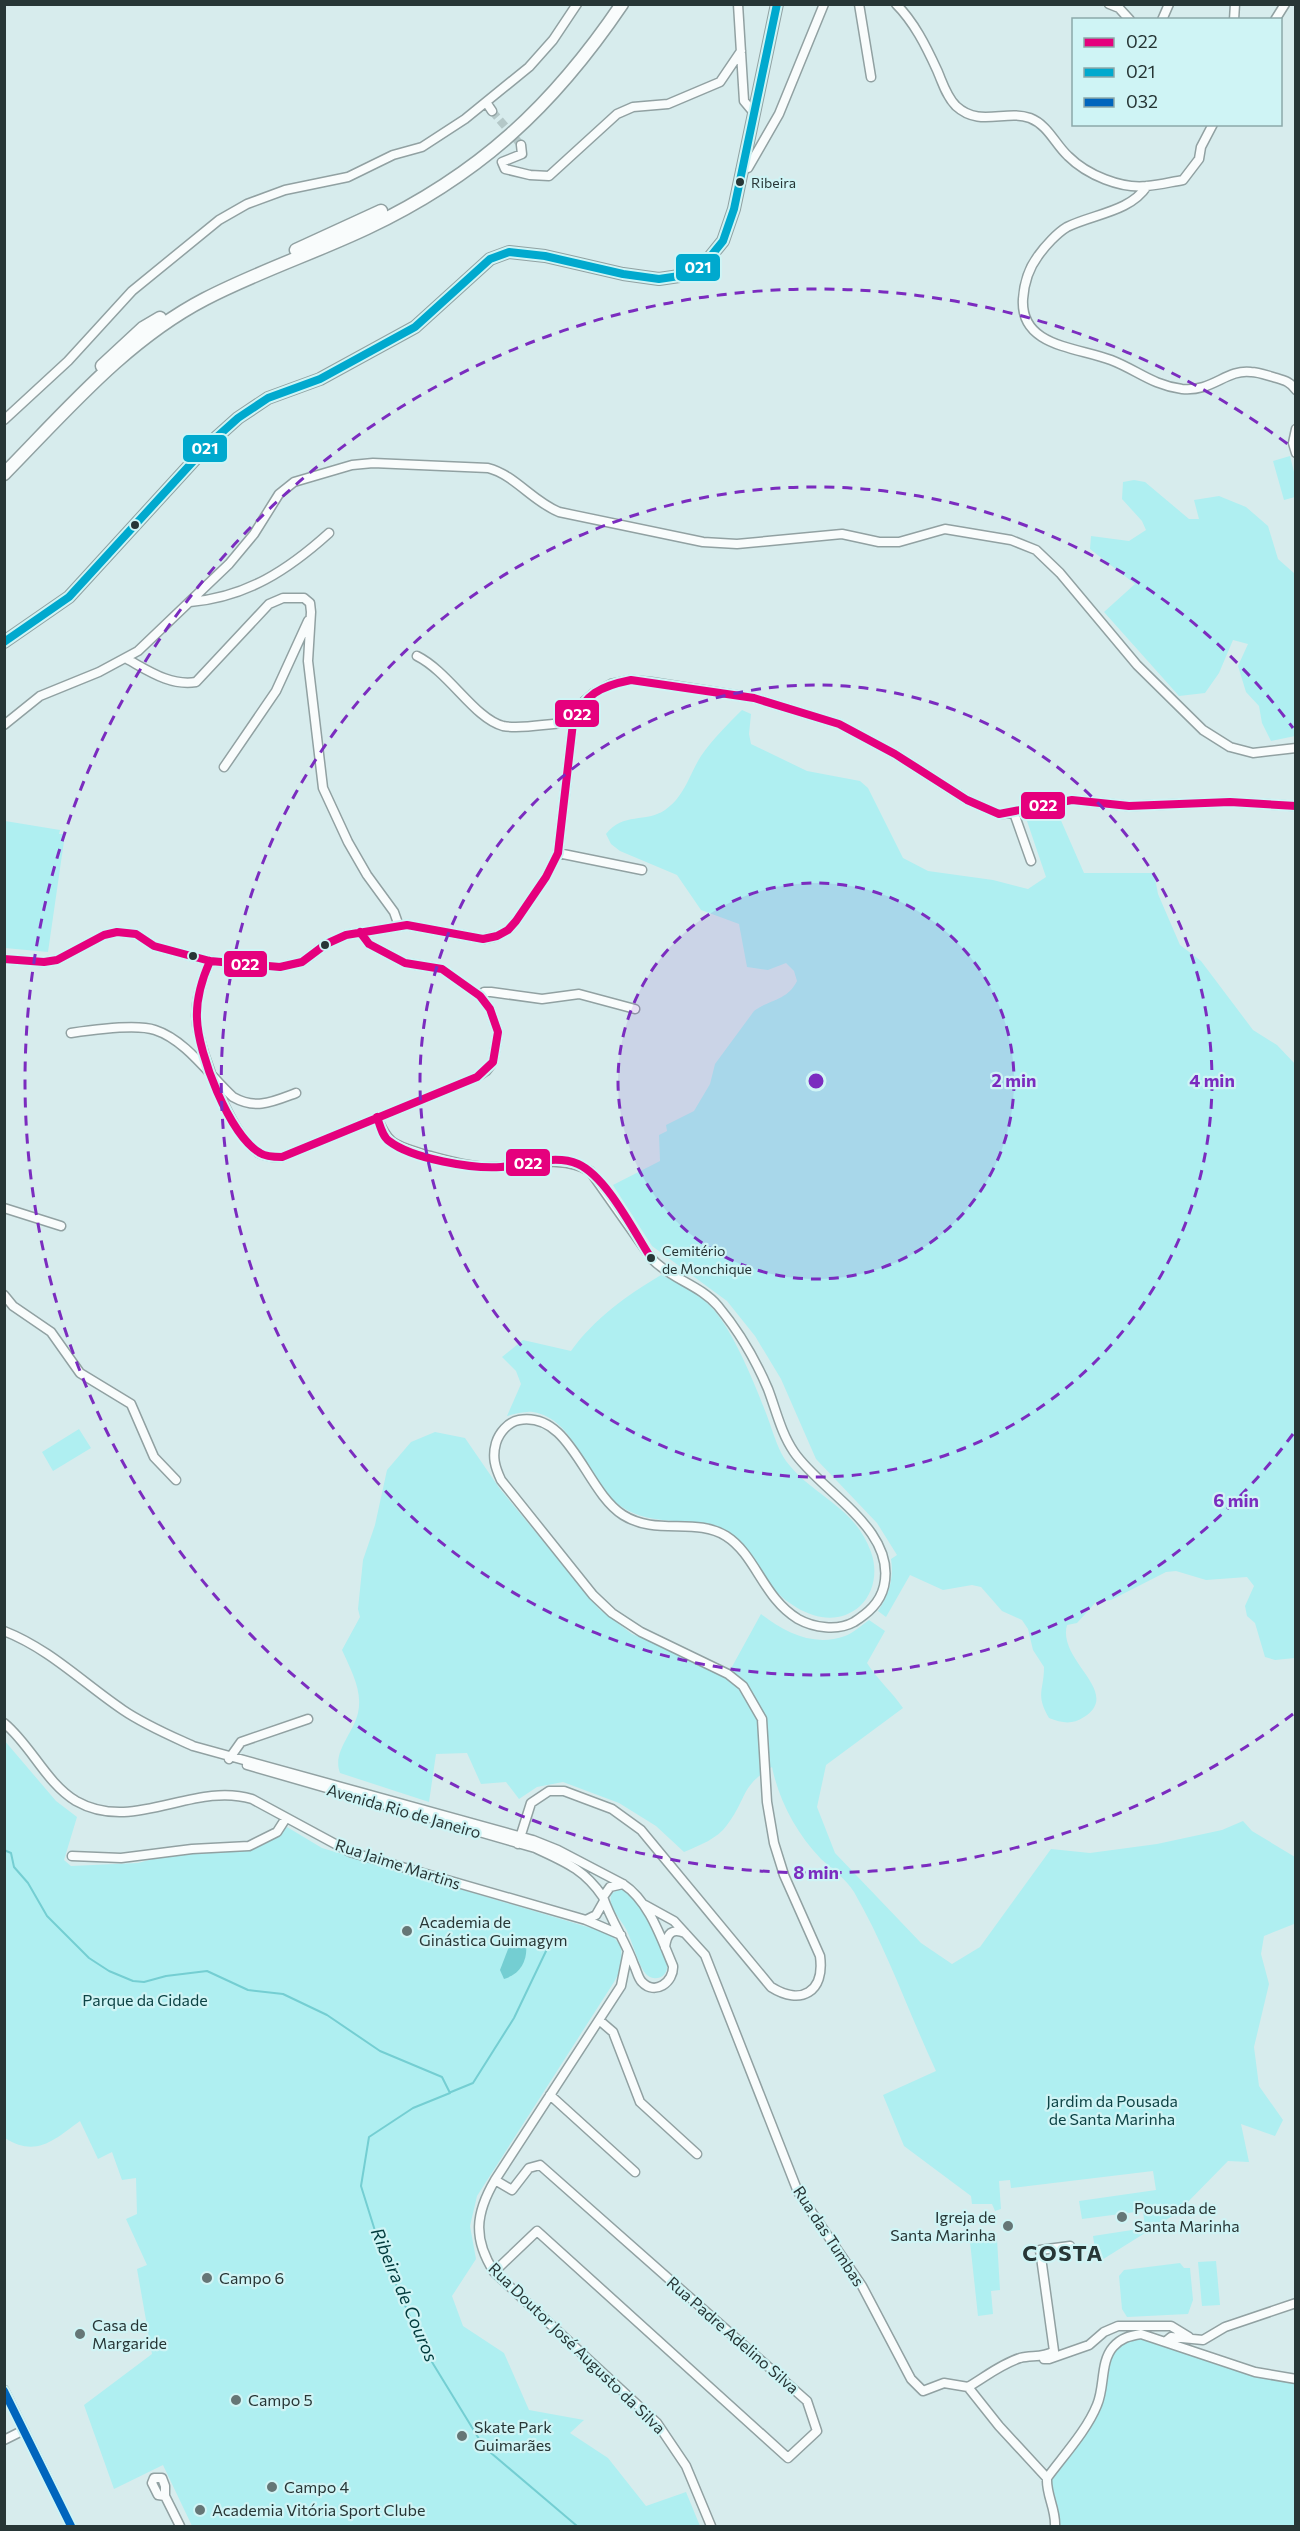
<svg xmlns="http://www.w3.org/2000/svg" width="1300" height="2531" viewBox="0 0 1300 2531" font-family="Commissioner,sans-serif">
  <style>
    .green { fill: #afeff1 }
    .water { fill: #74ced2 }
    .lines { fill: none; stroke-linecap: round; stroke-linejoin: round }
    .stream { stroke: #74ced2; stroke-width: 2 }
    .minor-tunnel { stroke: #b4c8c8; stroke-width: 8; stroke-dasharray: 8 4; stroke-linecap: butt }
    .minor-casing { stroke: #91a1a2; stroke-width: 11 }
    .major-casing { stroke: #91a1a2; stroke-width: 14 }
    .highway-casing { stroke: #91a1a2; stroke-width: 15 }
    .minor { stroke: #f9fcfc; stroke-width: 8 }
    .major { stroke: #f9fcfc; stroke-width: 10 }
    .highway { stroke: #f9fcfc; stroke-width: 12 }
    .bus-1-casing { stroke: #cff4f5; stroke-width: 12 }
    .bus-2-casing { stroke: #cff4f5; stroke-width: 12 }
    .bus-3-casing { stroke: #cff4f5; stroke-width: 12 }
    .bus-1 { stroke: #e5007d; stroke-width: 8 }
    .bus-2 { stroke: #00a9ce; stroke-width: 8 }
    .bus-3 { stroke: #0065bd; stroke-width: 8 }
    .ring { fill: none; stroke: #7b2cbf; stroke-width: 3; stroke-dasharray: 10 8 }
    .bus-dot { fill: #273636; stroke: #cff4f5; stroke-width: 2 }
    .poi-dot { fill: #657676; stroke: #cff4f5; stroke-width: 2 }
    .labels { text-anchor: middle; stroke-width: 4.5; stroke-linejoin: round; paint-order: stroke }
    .bus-label { font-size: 14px; fill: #273636; stroke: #cff4f5; text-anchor: start }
    .street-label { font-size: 16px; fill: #273636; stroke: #cff4f5 }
    .poi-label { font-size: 16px; fill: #273636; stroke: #cff4f5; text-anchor: start }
    .park-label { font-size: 16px; fill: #0d4345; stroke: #cff4f5 }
    .water-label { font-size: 18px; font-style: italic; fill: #013b3d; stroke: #cff4f5 }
    .district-label { font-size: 22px; font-weight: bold; letter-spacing: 1.5px; fill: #273636; stroke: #cff4f5 }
    .centre { fill: #7b2cbf; stroke: #cff4f5; stroke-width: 3 }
    .ring-label { font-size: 18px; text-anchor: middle; font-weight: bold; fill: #7b2cbf; stroke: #cff4f5; stroke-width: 4.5; stroke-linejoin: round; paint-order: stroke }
    .line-badge { stroke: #cff4f5; stroke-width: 2 }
    .badge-label { font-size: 16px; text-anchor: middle; font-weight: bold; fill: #fff }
  </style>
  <rect width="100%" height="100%" fill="#d7eced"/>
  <path class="green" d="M1290,456L1295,476V497L1284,500L1273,461Z
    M1134,480L1145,482L1189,519H1199L1194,500L1219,496L1246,507L1268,526L1278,559L1295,574V736L1271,741L1262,723L1259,706L1246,692L1238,666L1248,644L1233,640L1219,673L1205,693L1179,696L1104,612L1135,584L1090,549L1091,536L1129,541L1146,530L1142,521L1122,499L1123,482Z
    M742,710L751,714L749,734L751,744L807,771L860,781L868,788L903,858L928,871L993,880L1028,889L1046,877L1027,821L1059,816L1084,873H1154L1158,894L1180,945L1201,961L1253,1030L1277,1045L1295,1064V1658L1275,1660L1265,1657L1255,1623L1247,1616L1245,1606L1254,1586L1247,1577L1206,1580L1176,1571L1166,1572L1111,1600L1096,1602L1077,1623L1067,1625C1057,1661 1123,1692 1084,1717C1072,1725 1062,1723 1049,1718C1035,1694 1044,1691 1044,1667L1033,1650L1028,1629L1022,1620L1002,1611L981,1587L972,1585L943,1590L910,1575L886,1617L878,1611C889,1595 894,1579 891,1559L897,1555L877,1523L816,1459L781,1379L755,1336L727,1301L652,1246L613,1185L660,1161L659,1135L667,1131L666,1125L694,1111L710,1084L715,1064L754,1011C770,999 787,1001 797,981L794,971L786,963L768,970L747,967L739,924L701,910L677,875L620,851L611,844L606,834C623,812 646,823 665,810C685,796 689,775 701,756C712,740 728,724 742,710Z
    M5,821L60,830L59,834H65L48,952L5,948Z
    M661,1275C679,1283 701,1295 714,1310C736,1336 758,1391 770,1424C774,1436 779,1451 786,1461C813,1497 854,1505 871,1552C878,1571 874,1593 860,1606C831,1632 791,1610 770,1585C758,1571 752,1552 739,1540C706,1509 656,1534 616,1503C585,1478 576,1419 533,1412C525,1411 515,1414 507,1416L521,1384L516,1371L502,1357L523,1340L571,1351C595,1318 626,1296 661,1275Z
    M79,1429L91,1448L53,1471L42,1452Z
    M435,1432L465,1438L500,1489L599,1609L632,1634L728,1674L761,1614C785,1633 814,1647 845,1636C853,1633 862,1625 869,1620L885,1631L867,1663C878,1680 892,1692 903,1708L826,1765L817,1807L835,1853L921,1943L952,1964L980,1947L1051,1849L1090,1853L1157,1844L1222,1830L1243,1821L1252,1831L1295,1857V1921L1294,1924L1264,1936L1261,1954L1269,1984L1254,2047L1259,2086L1283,2120L1275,2136L1241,2124L1249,2162L1228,2161L1177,2213L1097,2263L1093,2236L1145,2228L1143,2211L1082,2219L1079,2201L1156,2190L1153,2171L1011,2188L1010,2180L999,2181L1001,2209L995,2211L992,2204H972L971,2196L904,2146L883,2095L936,2071C908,2011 887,1949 854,1892C846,1879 832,1869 821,1859C797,1834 779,1801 772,1767C740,1786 747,1799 727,1825C717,1839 700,1845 684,1852L656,1826L619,1803L563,1782L537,1787L519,1799L506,1782L481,1784L467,1753L436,1754L429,1802L340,1773C332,1752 353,1734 358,1713C363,1691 351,1670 342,1650L360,1617L358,1609L363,1560L375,1525L387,1470L411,1442Z
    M4,1740L56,1801L77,1817L64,1860L71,1866L138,1863L171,1854L243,1850L273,1839L287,1827L322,1848L611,1934L621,1946L622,1968L614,1982L477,2196L470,2226L476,2259L452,2296L463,2326L504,2353L529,2410L584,2420L570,2433L608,2458L646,2506L686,2492L700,2526H192L163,2465L114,2489L84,2405L152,2354L137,2269L147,2265L126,2219L137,2214L136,2178L122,2180L112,2152L98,2159L80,2121C54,2140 36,2158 5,2138Z
    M622,1888C638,1898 668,1947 667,1967C667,1977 655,1982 647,1975C639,1968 632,1940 626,1929C620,1918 606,1905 612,1893Z
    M997,2239L1000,2290L991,2291L993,2314L978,2316L970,2242Z
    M1216,2261L1220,2305L1202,2306L1198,2262Z
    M1180,2263L1184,2268H1190L1193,2300L1188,2314L1127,2317L1122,2309L1119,2276L1124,2270Z
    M1136,2338L1148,2339L1254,2375L1295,2384V2526H1060C1060,2510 1049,2497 1052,2480C1066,2454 1087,2432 1100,2406C1108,2390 1103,2371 1111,2356C1117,2345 1125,2340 1136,2338Z"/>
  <path class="water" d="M519,1937L526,1943C528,1960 521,1974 504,1979L500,1970L510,1944Z"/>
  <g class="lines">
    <path class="stream" d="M4,1850L11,1853L14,1867L28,1883L47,1916L89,1958L109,1971L133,1981L144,1982L166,1976L207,1971L248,1990L283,1994L327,2015L380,2051L442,2077L450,2093L413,2108L369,2137L361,2186L381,2250L424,2349L484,2447L577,2526
      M451,2092L473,2083L514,2018L547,1949"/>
    <path class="minor-tunnel" d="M492,111L521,145"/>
    <defs>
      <path id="minor" d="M738,4L744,101L754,113
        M859,4L871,77
        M896,4C914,22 926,46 937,70C942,81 946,96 956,106C980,128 1005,109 1030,118C1048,125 1055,144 1068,156C1087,175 1121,189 1147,186C1159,185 1171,182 1183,180L1199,159L1201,147L1213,124
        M1109,4L1119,8L1130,20
        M1162,20L1169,4
        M1234,20L1235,4
        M1275,20L1285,4
        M486,102L492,111
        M521,145L522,154L502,162L505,169L530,175L549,176L617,114L633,107L668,104L720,82L741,51
        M741,170L748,168L779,114L824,4
        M1147,186C1130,212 1093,214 1067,227C1057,233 1045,246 1038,256C1029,268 1024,284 1023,299C1020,347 1077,347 1111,360C1137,370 1152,385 1182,389C1213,392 1226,369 1251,372C1258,372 1266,375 1273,377C1283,380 1290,381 1296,390
        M4,420L68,361L132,291L219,220L247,204L285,190L348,177L393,155L422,147L465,119L529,67L553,40L577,4
        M1296,429L1293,443L1296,453
        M190,602C247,597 288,570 329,533
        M417,656C449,672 475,719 503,726C525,730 550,722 573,723
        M127,659C149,671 170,686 196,682L269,604L283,598H304L310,603L311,612L308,661L323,788L348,842L367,875L394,912L399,926
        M4,725L40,696L99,672L138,651L229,564L254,534L279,494L294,482L352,465L373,463L488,468C515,475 532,501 559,512L703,542L737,544L842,534L879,542H899L945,529L1011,540L1036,550L1060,573L1137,665L1203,730L1230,747L1253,753L1296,748
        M224,767L276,691L308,621
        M1014,813L1031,861
        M558,853L642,870
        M4,959L44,962L57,960L104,935L117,932L136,934L154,946L210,961L280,967L302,962L326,944L346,935L407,925L483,939L497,936L508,930L516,921L546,877L558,853L573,723L580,705L594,693L611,684L631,680L651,682L754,698L839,724L895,754L967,800L999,814L1014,813L1072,800L1129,806L1230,802L1296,806
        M210,961C202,979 194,1005 197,1024C201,1056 232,1136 259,1153C266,1157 274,1157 282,1157L477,1077L486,1071L493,1062L498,1032L490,1009L480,996L442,969L405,963L369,944L360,932
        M480,996L484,992H491L542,999L579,994L635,1009
        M71,1033C91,1030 137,1024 155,1030C186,1040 210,1076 233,1097C256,1110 272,1102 296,1093
        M377,1117C388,1145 395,1145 423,1154C446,1160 468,1167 491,1167C524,1167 560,1153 590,1171L652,1259C671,1279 700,1285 718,1306C738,1330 756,1361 768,1389C776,1410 781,1433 794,1452C821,1492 897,1529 884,1586C880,1603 868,1613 854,1622C838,1631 814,1628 798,1619C763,1598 756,1555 726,1536C696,1517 656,1536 623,1515C585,1491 571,1411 519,1420C508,1422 499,1433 496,1443C492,1457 495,1467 501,1480L593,1595L612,1613L641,1632L728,1674L743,1686L762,1719L767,1802L774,1843L784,1875L820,1956C825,1992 801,2006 771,1987L641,1830L612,1809L564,1791H549L531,1803L518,1844
        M4,1208L61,1226
        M4,1295L13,1306L51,1332L80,1373L131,1404L154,1457L176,1480
        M4,1631C50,1649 83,1683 123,1710C145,1725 169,1735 193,1746L533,1840L558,1850L623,1884C649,1901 661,1938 673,1966C674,1982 655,1996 642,1982C638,1978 637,1971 634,1965C626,1942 611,1921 603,1897L610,1887L623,1884
        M4,1723C31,1745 46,1783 76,1801C134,1834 193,1781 252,1799L350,1852L586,1920L621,1935
        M229,1759L241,1742L308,1719
        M247,1765L535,1848C565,1862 584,1869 603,1897
        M72,1856L121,1858L192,1849L249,1846L277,1832L286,1818
        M645,1905L674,1921L705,1955L798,2192L862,2286L911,2379L923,2391L944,2383L968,2387
        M586,1920L596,1915L604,1901
        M665,1947C667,1933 672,1928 685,1933
        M628,1951L621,1986L495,2180C475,2214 473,2239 494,2272L657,2423L686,2466L711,2526
        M599,2020L613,2032L640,2102L697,2154
        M550,2095L635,2172
        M494,2272L537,2231L788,2458L817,2431L807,2401L540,2165L529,2168L512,2190L495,2180
        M1166,2341L1171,2337L1203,2340L1225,2327L1296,2303
        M1044,2359H1049L1089,2345L1104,2332L1118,2326H1171L1189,2337
        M968,2387C985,2377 1001,2364 1020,2358C1032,2355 1043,2358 1054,2351L1040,2250L1070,2246
        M968,2387L999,2426L1047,2478
        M4,2390L71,2526
        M4,2440L24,2430
        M165,2496L158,2495L152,2483L154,2478H162L165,2486V2496L180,2526
        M1055,2526C1056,2509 1046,2495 1047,2478C1064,2455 1087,2430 1097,2405C1105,2387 1100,2362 1113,2347C1121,2338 1129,2336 1141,2334L1255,2372L1296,2379"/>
      <path id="major" d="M4,642L69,597L209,444L238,418L268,398L320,379L415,327L490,259L509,252L545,256L623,274L659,279L686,275L706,262L723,241L734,209L777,4"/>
      <path id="highway" d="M296,250L381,211
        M102,366L143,328L160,318
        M4,474C66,411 126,340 205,299C257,272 314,253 367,228C479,175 553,106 622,4"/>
    </defs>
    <use href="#minor" class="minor-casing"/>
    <use href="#major" class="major-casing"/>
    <use href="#highway" class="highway-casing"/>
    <use href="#minor" class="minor"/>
    <use href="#major" class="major"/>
    <use href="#highway" class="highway"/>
    <defs>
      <path id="bus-1" d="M4,959L44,962L57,960L104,935L117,932L136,934L154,946L210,961L280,967L302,962L326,944L346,935L407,925L483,939L497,936L508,930L516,921L546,877L558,853L573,723C584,694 601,686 631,680L754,698L839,724L895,754L967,800L999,814L1072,800L1129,806L1230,802L1296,806
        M210,961C202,979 196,999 197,1019C198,1053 229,1135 260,1153C266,1157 275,1157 282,1157L477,1077L493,1062L498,1032L490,1009L480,996L442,969L405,963L369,944L360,932
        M377,1117C380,1125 382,1136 389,1141C412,1159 473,1169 501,1167C525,1165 555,1154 578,1164C607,1177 634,1232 651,1258"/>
      <path id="bus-2" d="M4,642L69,597L209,444L238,418L268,398L320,379L415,327L490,259L509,252L545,256L623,274L659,279L686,275L706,262L723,241L734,209L777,4"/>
      <path id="bus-3" d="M4,2391L71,2526"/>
    </defs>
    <use href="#bus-1" class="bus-1-casing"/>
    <use href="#bus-2" class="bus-2-casing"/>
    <use href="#bus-3" class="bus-3-casing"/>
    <use href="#bus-1" class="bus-1"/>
    <use href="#bus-2" class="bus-2"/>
    <use href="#bus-3" class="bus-3"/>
  </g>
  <circle cx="816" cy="1081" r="198" fill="#7b2cbf" fill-opacity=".12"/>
  <g class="ring">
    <circle cx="816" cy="1081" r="198"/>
    <circle cx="816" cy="1081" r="396"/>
    <path d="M1293 1434A594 594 0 1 1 1293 728"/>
    <path d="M1293 1714A792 792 0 1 1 1293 448"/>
  </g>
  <g class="bus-dot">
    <circle cx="740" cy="182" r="5"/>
    <circle cx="135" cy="525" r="5"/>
    <circle cx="325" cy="945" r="5"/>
    <circle cx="193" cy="956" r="5"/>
    <circle cx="651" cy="1258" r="5"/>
  </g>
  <g class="poi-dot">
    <circle cx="407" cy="1931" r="6"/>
    <circle cx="1122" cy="2217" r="6"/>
    <circle cx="1008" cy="2226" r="6"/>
    <circle cx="207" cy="2278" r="6"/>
    <circle cx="80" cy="2334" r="6"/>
    <circle cx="236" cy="2400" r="6"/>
    <circle cx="462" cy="2436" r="6"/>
    <circle cx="272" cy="2487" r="6"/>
    <circle cx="200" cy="2510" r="6"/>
  </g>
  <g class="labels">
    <g class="bus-label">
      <text x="751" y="188">Ribeira</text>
      <text x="662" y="1256">Cemitério<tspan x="662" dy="18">de Monchique</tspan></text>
    </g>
    <g class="street-label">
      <text transform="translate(404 1811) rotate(16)" y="6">Avenida Rio de Janeiro</text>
      <text transform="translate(398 1864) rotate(18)" y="6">Rua Jaime Martins</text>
      <text transform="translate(829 2236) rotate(57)" y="6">Rua das Tumbas</text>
      <text transform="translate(733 2335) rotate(41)" y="6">Rua Padre Adelino Silva</text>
      <text transform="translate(577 2348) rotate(44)" y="6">Rua Doutor José Augusto da Silva</text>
    </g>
    <g class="poi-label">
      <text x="419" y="1928">Academia de<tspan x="419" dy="18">Ginástica Guimagym</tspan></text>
      <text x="1134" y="2214">Pousada de<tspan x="1134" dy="18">Santa Marinha</tspan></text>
      <text x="996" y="2223" text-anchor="end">Igreja de<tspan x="996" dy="18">Santa Marinha</tspan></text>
      <text x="219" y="2284">Campo 6</text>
      <text x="92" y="2331">Casa de<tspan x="92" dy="18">Margaride</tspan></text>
      <text x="248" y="2406">Campo 5</text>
      <text x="474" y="2433">Skate Park<tspan x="474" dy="18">Guimarães</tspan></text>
      <text x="284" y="2493">Campo 4</text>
      <text x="212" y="2516">Academia Vitória Sport Clube</text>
    </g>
    <g class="park-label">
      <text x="145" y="2006">Parque da Cidade</text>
      <text x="1112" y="2107">Jardim da Pousada<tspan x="1112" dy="18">de Santa Marinha</tspan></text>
    </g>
    <g class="water-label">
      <text transform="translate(404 2295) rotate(67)" y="6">Ribeira de Couros</text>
    </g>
    <g class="district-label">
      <text x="1063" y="2261">COSTA</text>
    </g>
  </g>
  <circle cx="816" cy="1081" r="9" class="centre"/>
  <g class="ring-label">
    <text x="1014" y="1087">2 min</text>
    <text x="1212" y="1087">4 min</text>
    <text x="1236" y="1507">6 min</text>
    <text x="816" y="1879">8 min</text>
  </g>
  <g class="line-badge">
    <rect x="675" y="253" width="46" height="29" rx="6" fill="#00a9ce"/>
    <rect x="182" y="434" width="46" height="29" rx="6" fill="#00a9ce"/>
    <rect x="554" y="699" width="46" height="29" rx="6" fill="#e5007d"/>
    <rect x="1020" y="791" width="46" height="29" rx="6" fill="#e5007d"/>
    <rect x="223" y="950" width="45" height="28" rx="6" fill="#e5007d"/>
    <rect x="505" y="1148" width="46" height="29" rx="6" fill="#e5007d"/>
  </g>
  <g class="badge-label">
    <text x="698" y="273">021</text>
    <text x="205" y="454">021</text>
    <text x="577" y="720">022</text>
    <text x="1043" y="811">022</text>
    <text x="245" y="970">022</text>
    <text x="528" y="1169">022</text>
  </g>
  <rect width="1300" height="2531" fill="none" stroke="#273636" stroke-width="12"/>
  <rect x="1072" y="18" width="210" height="108" fill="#cff4f5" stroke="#8ca8a9" stroke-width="1.5"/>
  <rect x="1084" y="38" width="30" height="9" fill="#e5007d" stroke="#8ca8a9" stroke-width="1.5"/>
  <text x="1126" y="48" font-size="18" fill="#273636">022</text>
  <rect x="1084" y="68" width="30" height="9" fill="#00a9ce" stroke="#8ca8a9" stroke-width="1.5"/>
  <text x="1126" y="78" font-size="18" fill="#273636">021</text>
  <rect x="1084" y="98" width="30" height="9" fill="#0065bd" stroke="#8ca8a9" stroke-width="1.5"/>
  <text x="1126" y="108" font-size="18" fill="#273636">032</text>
</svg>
